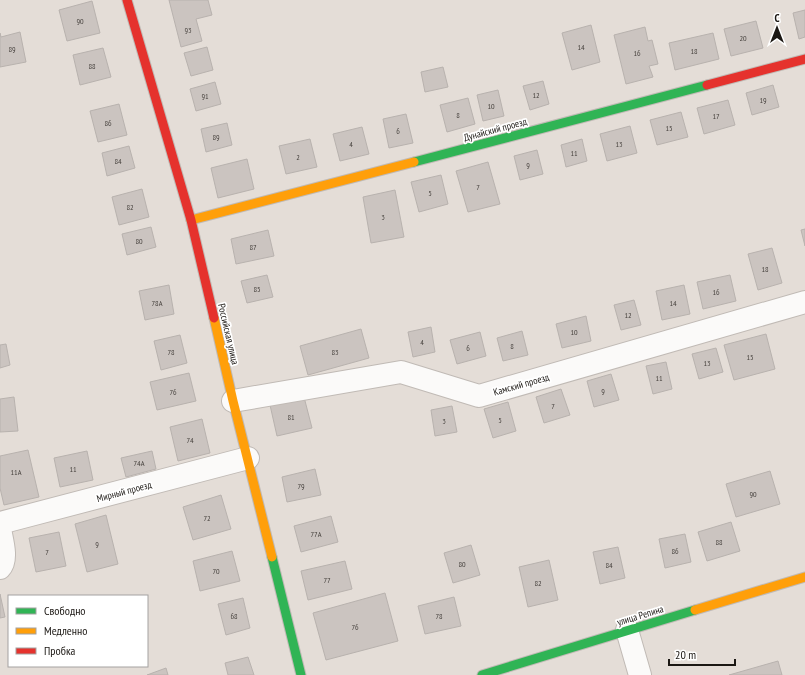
<svg xmlns="http://www.w3.org/2000/svg" width="805" height="675" viewBox="0 0 805 675" font-family="'PT Sans Narrow',sans-serif">
  <style>
    .building { fill: #cbc4c0; stroke: #b8b2ae }
    .lines { fill: none; stroke-linecap: round; stroke-linejoin: round }
    .street-casing { stroke: #c0bab5; stroke-width: 24 }
    .fast-casing { stroke: #c0bab5; stroke-width: 11 }
    .slow-casing { stroke: #c0bab5; stroke-width: 11 }
    .jam-casing { stroke: #c0bab5; stroke-width: 11 }
    .street { stroke: #fbfaf9; stroke-width: 22 }
    .fast { stroke: #30b455; stroke-width: 9 }
    .slow { stroke: #ff9f0a; stroke-width: 9 }
    .jam { stroke: #e5322d; stroke-width: 9 }
    .labels { text-anchor: middle; stroke-width: 3.5; stroke-linejoin: round; paint-order: stroke }
    .number-label { font-size: 8px; fill: #47423e }
    .street-label { font-size: 10px; fill: #1b1713; stroke: #fff }
  </style>
  <rect width="100%" height="100%" fill="#e4ddd7"/>
  <path class="building" d="M169,0H208L212,15L196,19L202,41L181,47Z
    M92,1L100,33L67,41L59,10Z
    M805,10V37L799,39L793,13Z
    M756,21L763,48L731,56L724,29Z
    M591,25L600,62L572,70L562,33Z
    M645,27L648,41L652,40L658,64L649,66L653,77L626,84L614,35Z
    M20,32L26,62L0,67V33L1,37Z
    M713,33L719,59L675,70L669,43Z
    M207,47L213,70L191,76L184,53Z
    M103,48L111,77L80,85L73,55Z
    M443,67L448,87L425,92L421,72Z
    M543,81L549,104L530,110L523,86Z
    M215,82L221,104L196,111L190,89Z
    M773,85L779,107L752,115L746,93Z
    M498,90L504,116L483,121L477,95Z
    M468,98L475,124L447,132L440,105Z
    M728,100L735,125L704,134L697,108Z
    M119,104L127,135L98,142L90,111Z
    M681,112L688,137L657,145L650,120Z
    M406,114L413,143L389,148L383,119Z
    M227,123L232,145L206,152L201,129Z
    M630,126L637,153L607,161L600,134Z
    M362,127L369,154L340,161L333,134Z
    M310,139L317,167L286,174L279,146Z
    M582,139L587,161L566,167L561,145Z
    M129,146L135,168L107,176L102,153Z
    M537,150L543,174L520,180L514,156Z
    M247,159L254,189L218,198L211,168Z
    M488,162L500,204L468,212L456,171Z
    M441,175L448,204L419,212L411,182Z
    M142,189L149,217L119,225L112,197Z
    M395,190L404,237L371,243L363,197Z
    M151,227L156,247L127,255L122,234Z
    M805,229V246L801,230Z
    M268,230L274,256L236,264L231,239Z
    M772,248L782,283L758,290L748,254Z
    M267,275L273,297L247,303L241,281Z
    M730,275L736,301L703,309L697,282Z
    M169,285L174,314L145,320L139,291Z
    M684,285L690,314L662,320L656,291Z
    M634,300L641,325L621,330L614,305Z
    M586,316L591,341L562,348L556,324Z
    M431,327L435,352L413,357L408,332Z
    M361,329L369,358L308,375L300,346Z
    M522,331L528,355L503,361L497,338Z
    M480,332L486,356L457,364L450,340Z
    M766,334L775,369L734,380L724,345Z
    M180,335L187,363L161,370L154,341Z
    M6,344L10,365L0,368V345Z
    M716,348L723,372L699,379L692,354Z
    M666,362L672,389L653,394L646,366Z
    M189,373L196,401L157,410L150,382Z
    M611,374L619,400L594,407L587,381Z
    M561,389L570,415L544,423L536,397Z
    M14,397L18,431L0,432V399Z
    M304,397L312,428L277,436L270,405Z
    M508,402L516,431L493,438L484,409Z
    M452,406L457,432L435,436L431,410Z
    M202,419L210,453L178,461L170,427Z
    M28,450L39,497L4,505L0,488V456Z
    M87,451L93,480L60,487L54,458Z
    M152,451L156,469L126,477L121,458Z
    M315,469L321,495L287,502L282,477Z
    M770,471L780,504L736,517L726,484Z
    M221,495L231,529L193,540L183,507Z
    M106,515L118,564L87,572L75,524Z
    M331,516L338,542L301,552L294,526Z
    M731,522L740,551L707,561L698,532Z
    M59,532L66,566L36,572L29,538Z
    M685,534L691,562L665,568L659,539Z
    M471,545L480,575L453,583L444,553Z
    M618,547L625,578L600,584L593,552Z
    M232,551L240,581L200,591L193,561Z
    M549,560L558,600L528,607L519,567Z
    M345,561L352,589L308,600L301,571Z
    M385,593L398,641L326,660L313,613Z
    M0,594L5,617L0,618Z
    M454,597L461,626L425,634L418,606Z
    M243,598L250,628L226,635L218,604Z
    M248,657L254,675H228L225,663Z
    M778,661L782,675H729Z
    M166,668L168,675H147Z"/>
  <g class="lines">
    <defs>
      <path id="street" d="M233,401L401,372L479,396L805,302
        M0,523L248,458
        M0,529C2,540 8,560 0,568
        M627,630L640,675"/>
      <path id="fast" d="M414,162L707,85
        M272,557L301,675
        M482,675L695,610"/>
      <path id="slow" d="M191,220L414,162
        M214,318L233,401L272,557
        M695,610L805,577"/>
      <path id="jam" d="M127,0L191,220L214,318
        M707,85L805,59"/>
    </defs>
    <use href="#street" class="street-casing"/>
    <use href="#fast" class="fast-casing"/>
    <use href="#slow" class="slow-casing"/>
    <use href="#jam" class="jam-casing"/>
    <use href="#street" class="street"/>
    <use href="#fast" class="fast"/>
    <use href="#slow" class="slow"/>
    <use href="#jam" class="jam"/>
  </g>
  <g class="labels">
    <g class="number-label">
      <text x="80" y="24">90</text>
      <text x="188" y="33">93</text>
      <text x="743" y="41">20</text>
      <text x="581" y="50">14</text>
      <text x="12" y="52">89</text>
      <text x="694" y="54">18</text>
      <text x="637" y="56">16</text>
      <text x="92" y="69">88</text>
      <text x="536" y="98">12</text>
      <text x="205" y="99">91</text>
      <text x="763" y="103">19</text>
      <text x="491" y="109">10</text>
      <text x="458" y="118">8</text>
      <text x="716" y="119">17</text>
      <text x="108" y="126">86</text>
      <text x="669" y="131">15</text>
      <text x="398" y="134">6</text>
      <text x="216" y="140">89</text>
      <text x="351" y="147">4</text>
      <text x="619" y="147">13</text>
      <text x="574" y="156">11</text>
      <text x="298" y="160">2</text>
      <text x="118" y="164">84</text>
      <text x="528" y="168">9</text>
      <text x="478" y="190">7</text>
      <text x="430" y="196">5</text>
      <text x="130" y="210">82</text>
      <text x="383" y="220">3</text>
      <text x="139" y="244">80</text>
      <text x="253" y="250">87</text>
      <text x="765" y="272">18</text>
      <text x="257" y="292">85</text>
      <text x="716" y="295">16</text>
      <text x="157" y="306">78А</text>
      <text x="673" y="306">14</text>
      <text x="628" y="318">12</text>
      <text x="574" y="335">10</text>
      <text x="422" y="345">4</text>
      <text x="512" y="349">8</text>
      <text x="468" y="351">6</text>
      <text x="171" y="355">78</text>
      <text x="335" y="355">83</text>
      <text x="750" y="360">15</text>
      <text x="707" y="366">13</text>
      <text x="659" y="381">11</text>
      <text x="603" y="394">9</text>
      <text x="173" y="395">76</text>
      <text x="553" y="409">7</text>
      <text x="291" y="420">81</text>
      <text x="500" y="423">5</text>
      <text x="444" y="424">3</text>
      <text x="190" y="443">74</text>
      <text x="139" y="466">74А</text>
      <text x="73" y="472">11</text>
      <text x="16" y="475">11А</text>
      <text x="301" y="489">79</text>
      <text x="753" y="497">90</text>
      <text x="207" y="521">72</text>
      <text x="316" y="537">77А</text>
      <text x="719" y="545">88</text>
      <text x="97" y="547">9</text>
      <text x="675" y="554">86</text>
      <text x="47" y="555">7</text>
      <text x="462" y="567">80</text>
      <text x="609" y="568">84</text>
      <text x="216" y="574">70</text>
      <text x="327" y="583">77</text>
      <text x="538" y="586">82</text>
      <text x="234" y="619">68</text>
      <text x="439" y="619">78</text>
      <text x="355" y="630">76</text>
    </g>
    <g class="street-label">
      <text transform="translate(495 129) rotate(-15)" y="4">Дунайский проезд</text>
      <text transform="translate(229 334) rotate(77)" y="4">Российская улица</text>
      <text transform="translate(521 384) rotate(-16)" y="4">Камский проезд</text>
      <text transform="translate(124 491) rotate(-15)" y="4">Мирный проезд</text>
      <text transform="translate(640 615) rotate(-17)" y="4">улица Репина</text>
    </g>
  </g>
  <rect x="8" y="595" width="140" height="72" fill="#ffffff" stroke="#a4a2a1"/>
  <rect x="16" y="608" width="20" height="6" fill="#30b455" stroke="#a4a2a1"/>
  <text x="44" y="615" font-size="12" fill="#1b1713">Свободно</text>
  <rect x="16" y="628" width="20" height="6" fill="#ff9f0a" stroke="#a4a2a1"/>
  <text x="44" y="635" font-size="12" fill="#1b1713">Медленно</text>
  <rect x="16" y="648" width="20" height="6" fill="#e5322d" stroke="#a4a2a1"/>
  <text x="44" y="655" font-size="12" fill="#1b1713">Пробка</text>
  <g transform="translate(777 28)" stroke="#ffffff" stroke-width="3" paint-order="stroke">
  <path d="M0-3L7 15L0 10L-7 15Z" fill="#1b1713"/>
  <text y="-6" font-size="11" font-weight="bold" text-anchor="middle" fill="#1b1713">С</text>
  </g>
  <path d="M669 659v6h66v-6" fill="none" stroke="#1b1713" stroke-width="2"/>
  <text x="675" y="659" font-size="12" fill="#1b1713" stroke="#ffffff" stroke-width="3" paint-order="stroke">20 m</text>
</svg>
